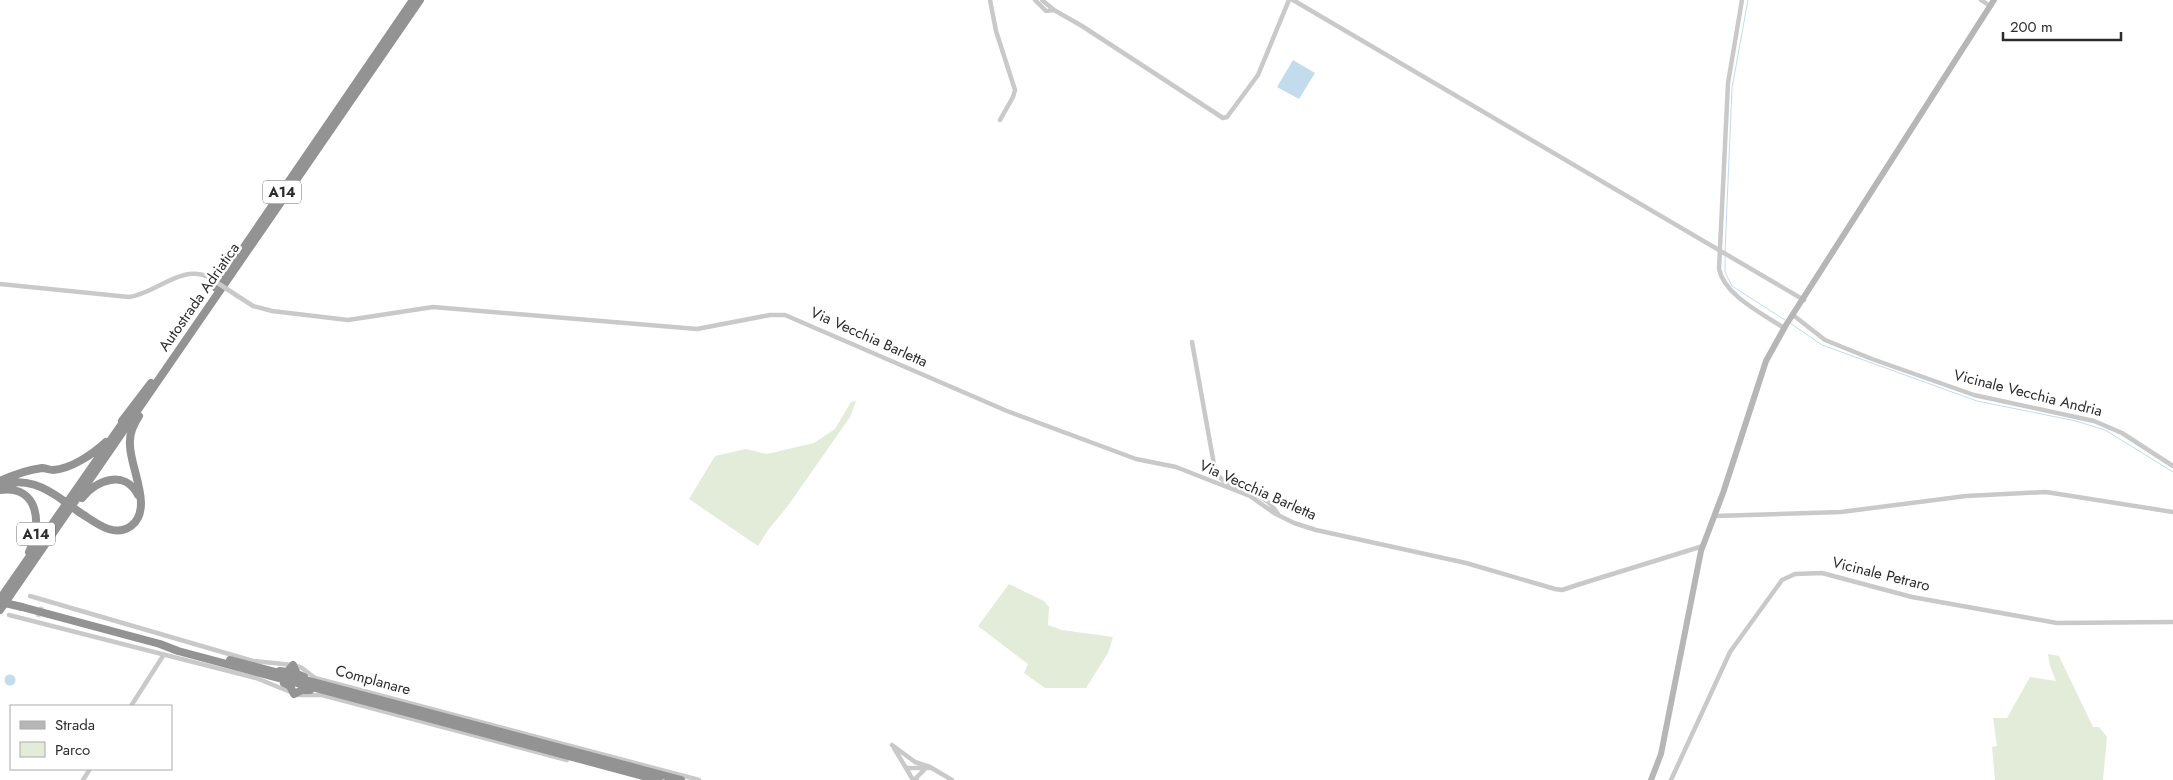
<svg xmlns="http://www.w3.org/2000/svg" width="2173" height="780" viewBox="0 0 2173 780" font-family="Jost,sans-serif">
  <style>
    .green { fill: #e2ecd8 }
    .water { fill: #c2dcee }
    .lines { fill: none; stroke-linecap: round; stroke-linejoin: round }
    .stream { stroke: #c2dcee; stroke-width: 1 }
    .street-tunnel { stroke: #d5d5d5; stroke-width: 4.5; stroke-dasharray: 4.5 2; stroke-linecap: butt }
    .street { stroke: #c9c9c9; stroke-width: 4.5 }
    .secondary { stroke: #b6b6b6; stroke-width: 6 }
    .highway { stroke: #939393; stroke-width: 8 }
    .street-bridge { stroke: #c9c9c9; stroke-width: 4.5 }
    .highway-bridge { stroke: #939393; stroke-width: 8 }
    .labels { text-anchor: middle; stroke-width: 5; stroke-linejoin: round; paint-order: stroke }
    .shield { fill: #fff; stroke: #6b6b6b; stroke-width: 1 }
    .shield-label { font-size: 14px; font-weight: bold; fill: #2c2c2c }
    .street-label { font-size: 15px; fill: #2c2c2c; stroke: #fff }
  </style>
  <rect width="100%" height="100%" fill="#fff"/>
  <path class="green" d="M856,401L850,417L787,507L768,530L758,546L689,499L715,456L746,449L767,454L814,443L835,429L851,402Z
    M1009,584L1044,601L1049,607L1048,625L1062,630L1113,637L1108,653L1086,688H1045L1024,673L1028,664L978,626Z
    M2048,654L2059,656L2093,727H2099L2107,737L2103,780H1995L1992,747L1997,746L1993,718H2007L2030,677L2056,681L2050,666Z"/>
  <path class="water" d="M1293,60L1315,73L1299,99L1277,87Z
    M4.5 680a5.5 5.5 0 1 1 11 0a5.5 5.5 0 1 1-11 0Z"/>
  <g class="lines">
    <path class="stream" d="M1725,253L1732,88L1748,0
      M1725,257V272L1732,286L1785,320
      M1790,323L1822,345L1977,401L2076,421L2105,430L2173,472"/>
    <path class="street-tunnel" d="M38,617L42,606"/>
    <path class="street" d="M990,0L996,31L1015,90L1013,97L1000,120
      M1035,0L1046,11L1054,10
      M1042,0L1054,10L1082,26L1223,118L1227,117L1258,75L1289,0
      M1293,0L1804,300
      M1742,0L1728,83L1719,269C1724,295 1763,314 1784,328
      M1981,0L1990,6
      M0,284L129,297C157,293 182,263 210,278
      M236,295L253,306L272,311L348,320L433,307L697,329L770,315H785L1007,411L1136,459L1176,467L1250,496L1274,513L1294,523L1316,530L1466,563L1555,589L1562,590L1577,585L1703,546
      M1793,315L1825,340L1872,359L1974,395L2094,421L2122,433L2173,466
      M1192,342L1215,470C1224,490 1252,489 1268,502C1272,505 1275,510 1278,514
      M1715,516L1841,512L1966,496L2046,492L2173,512
      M30,596L253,661L293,665L302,668L315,678L699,780
      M9,615L256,678L298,695H322L567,760
      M131,706L163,656
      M892,745L915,762L930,767L952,780
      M894,748L913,780
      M906,768H929
      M83,780L90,769
      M917,780L916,778L924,770
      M1671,780L1730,652L1782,580L1795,574L1822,573L1912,597L2057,623L2173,622"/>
    <path class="secondary" d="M1651,780L1661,754L1701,551L1723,493L1766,361L1786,325L1994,0"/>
    <path class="highway" d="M216,288L413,0
      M122,421L151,383
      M0,481C13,475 27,470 42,468C46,468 49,470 53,470C71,469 93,454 106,442
      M1,485C25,477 45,487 64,501
      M0,490C40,485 42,526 29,552
      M82,498C96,480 125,469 138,495
      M79,512C94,521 113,539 131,526C154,509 130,468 130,445C129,435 133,425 139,416
      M0,599L126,418
      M22,607L160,644L178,651L658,780
      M0,610L420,0
      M230,660L681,780
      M280,671L287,672L293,665L297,674L304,677
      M284,683L290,686L294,694L302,690H310"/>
    <path class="street-bridge" d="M210,278L236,295"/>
    <path class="highway-bridge" d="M64,501L79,512
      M0,602L22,607"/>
  </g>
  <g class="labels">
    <g class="shield">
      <rect x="263" y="180.5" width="38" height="23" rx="4"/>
      <rect x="17" y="522.5" width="38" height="23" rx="4"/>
    </g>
    <g class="shield-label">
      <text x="282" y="197">A14</text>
      <text x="36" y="539">A14</text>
    </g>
    <g class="street-label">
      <text transform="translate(199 297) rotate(-55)" y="5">Autostrada Adriatica</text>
      <text transform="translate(869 337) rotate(24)" y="5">Via Vecchia Barletta</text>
      <text transform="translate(2028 393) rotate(14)" y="5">Vicinale Vecchia Andria</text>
      <text transform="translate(1258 490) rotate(24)" y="5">Via Vecchia Barletta</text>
      <text transform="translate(1881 574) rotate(14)" y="5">Vicinale Petraro</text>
      <text transform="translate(373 680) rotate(15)" y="5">Complanare</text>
    </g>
  </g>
  <rect x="10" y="705" width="162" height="65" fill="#ffffff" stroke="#ababab"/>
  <rect x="20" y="721" width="25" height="8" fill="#b6b6b6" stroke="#ababab"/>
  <text x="55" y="730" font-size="15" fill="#2c2c2c">Strada</text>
  <rect x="20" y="742" width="25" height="15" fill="#e2ecd8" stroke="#ababab"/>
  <text x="55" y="755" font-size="15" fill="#2c2c2c">Parco</text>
  <path d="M2003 32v8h118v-8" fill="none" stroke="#2c2c2c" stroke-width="2.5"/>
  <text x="2010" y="32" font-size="15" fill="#2c2c2c" stroke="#ffffff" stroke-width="4" paint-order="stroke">200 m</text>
</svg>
